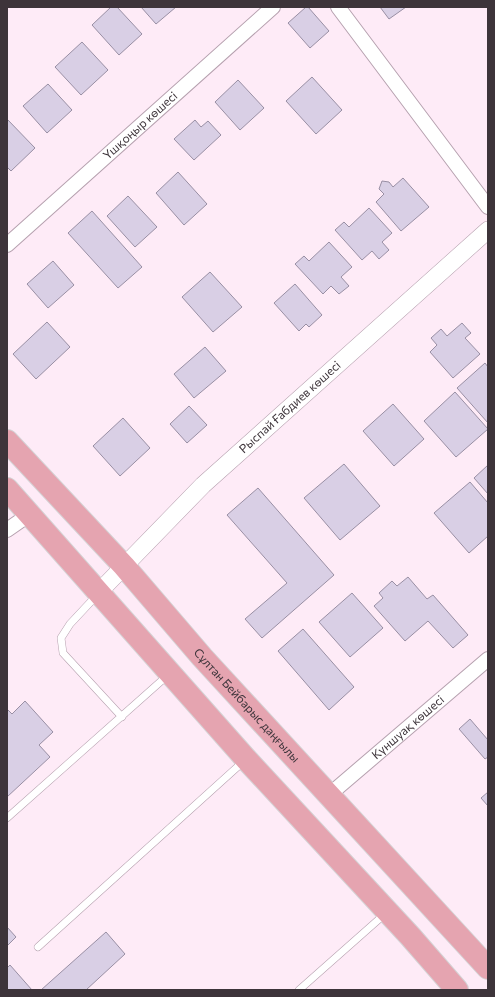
<svg xmlns="http://www.w3.org/2000/svg" width="495" height="997" viewBox="0 0 495 997" font-family="Commissioner,sans-serif">
  <style>
    .building { fill: #d9cfe5; stroke: #998fa4 }
    .lines { fill: none; stroke-linecap: round; stroke-linejoin: round }
    .service-casing { stroke: #b6a1af; stroke-width: 8 }
    .minor-casing { stroke: #b6a1af; stroke-width: 16 }
    .tertiary-casing { stroke: #b6a1af; stroke-width: 18 }
    .primary-casing { stroke: #d4d2d4; stroke-width: 24 }
    .service { stroke: #fff; stroke-width: 7 }
    .minor { stroke: #fff; stroke-width: 14 }
    .tertiary { stroke: #fff; stroke-width: 17 }
    .primary { stroke: #e5a4b0; stroke-width: 22 }
    .labels { text-anchor: middle; stroke-width: 3; stroke-linejoin: round; paint-order: stroke }
    .street-label { font-size: 12px; fill: #3d343a; stroke: #feebf7 }
  </style>
  <rect width="100%" height="100%" fill="#feebf7"/>
  <path class="building" d="M111,7H117L142,34L119,55L92,25Z
    M141,7H176L156,24Z
    M306,7H308L329,31L310,48L288,23Z
    M380,7H406L389,19Z
    M82,42L108,70L81,95L55,67Z
    M312,77L342,110L316,134L286,101Z
    M238,80L264,108L240,130L215,102Z
    M48,84L72,110L47,133L23,106Z
    M7,119L35,148L11,171L7,167Z
    M195,120L201,127L208,121L221,135L194,160L174,139Z
    M178,172L207,204L184,225L156,193Z
    M403,178L429,207L401,231L376,202L384,194L379,189L382,181L389,182L393,187Z
    M128,196L157,227L135,247L107,216Z
    M369,208L392,233L382,242L389,250L379,259L372,251L362,260L335,230L344,222L349,227Z
    M92,211L142,267L118,288L68,233Z
    M329,242L352,267L341,277L349,286L339,294L331,286L323,294L295,264L304,256L309,261Z
    M53,261L74,285L48,308L27,284Z
    M210,272L242,307L213,332L182,297Z
    M295,284L322,315L309,327L306,324L299,331L274,303Z
    M47,322L70,347L36,379L13,354Z
    M462,323L471,333L465,338L480,354L453,378L430,352L437,345L431,338L441,329L447,336Z
    M205,347L226,371L194,398L174,374Z
    M485,363L488,367V423L457,388Z
    M455,392L488,429L456,457L424,421Z
    M393,404L424,439L394,466L363,431Z
    M189,406L207,425L187,443L170,424Z
    M123,418L150,448L120,476L93,446Z
    M344,464L380,506L340,540L304,498Z
    M488,465V494L474,478Z
    M470,482L488,503V536L469,553L434,513Z
    M258,488L334,575L262,638L245,619L287,583L227,515Z
    M408,577L427,599L433,595L468,635L453,648L428,621L405,641L374,606L383,598L379,593L392,581L397,586Z
    M352,593L383,628L350,657L319,622Z
    M303,629L354,687L329,710L278,651Z
    M25,701L53,732L39,745L50,757L7,797V709L12,714Z
    M470,719L488,740V757L485,759L459,729Z
    M488,792V806L481,798Z
    M7,927L16,937L7,946Z
    M106,932L125,954L86,990H41Z
    M10,965L32,990H7V968Z"/>
  <g class="lines">
    <defs>
      <path id="service" d="M98,594L70,624L61,638L63,653L122,717
        M7,818L168,675
        M38,947L244,761
        M299,990L386,913"/>
      <g id="minor">
        <path d="M338,7L488,207"/>
        <path id="s1" d="M7,245L273,7"/>
        <path d="M7,530L30,514"/>
        <path id="s2" d="M329,795L488,659"/>
      </g>
      <g id="tertiary">
        <path id="s3" d="M99,592L203,485L488,230"/>
      </g>
      <g id="primary">
        <path id="s4" d="M7,441L124,566L202,657L488,968"/>
        <path d="M7,489L246,759L410,936L457,990"/>
      </g>
    </defs>
    <use href="#service" class="service-casing"/>
    <use href="#minor" class="minor-casing"/>
    <use href="#tertiary" class="tertiary-casing"/>
    <use href="#primary" class="primary-casing"/>
    <use href="#service" class="service"/>
    <use href="#minor" class="minor"/>
    <use href="#tertiary" class="tertiary"/>
    <use href="#primary" class="primary"/>
  </g>
  <g class="labels">
    <g class="street-label">
      <text dy="4" stroke="none"><textPath href="#s1" startOffset="179">Үшқоңыр көшесі</textPath></text>
      <text dy="4" stroke="none"><textPath href="#s3" startOffset="266">Рыспай Ғабдиев көшесі</textPath></text>
      <text dy="4" stroke="none"><textPath href="#s4" startOffset="357">Сұлтан Бейбарыс даңғылы</textPath></text>
      <text dy="4" stroke="none"><textPath href="#s2" startOffset="104">Күншуақ көшесі</textPath></text>
    </g>
  </g>
  <rect width="495" height="997" fill="none" stroke="#3d343a" stroke-width="16"/>
</svg>
